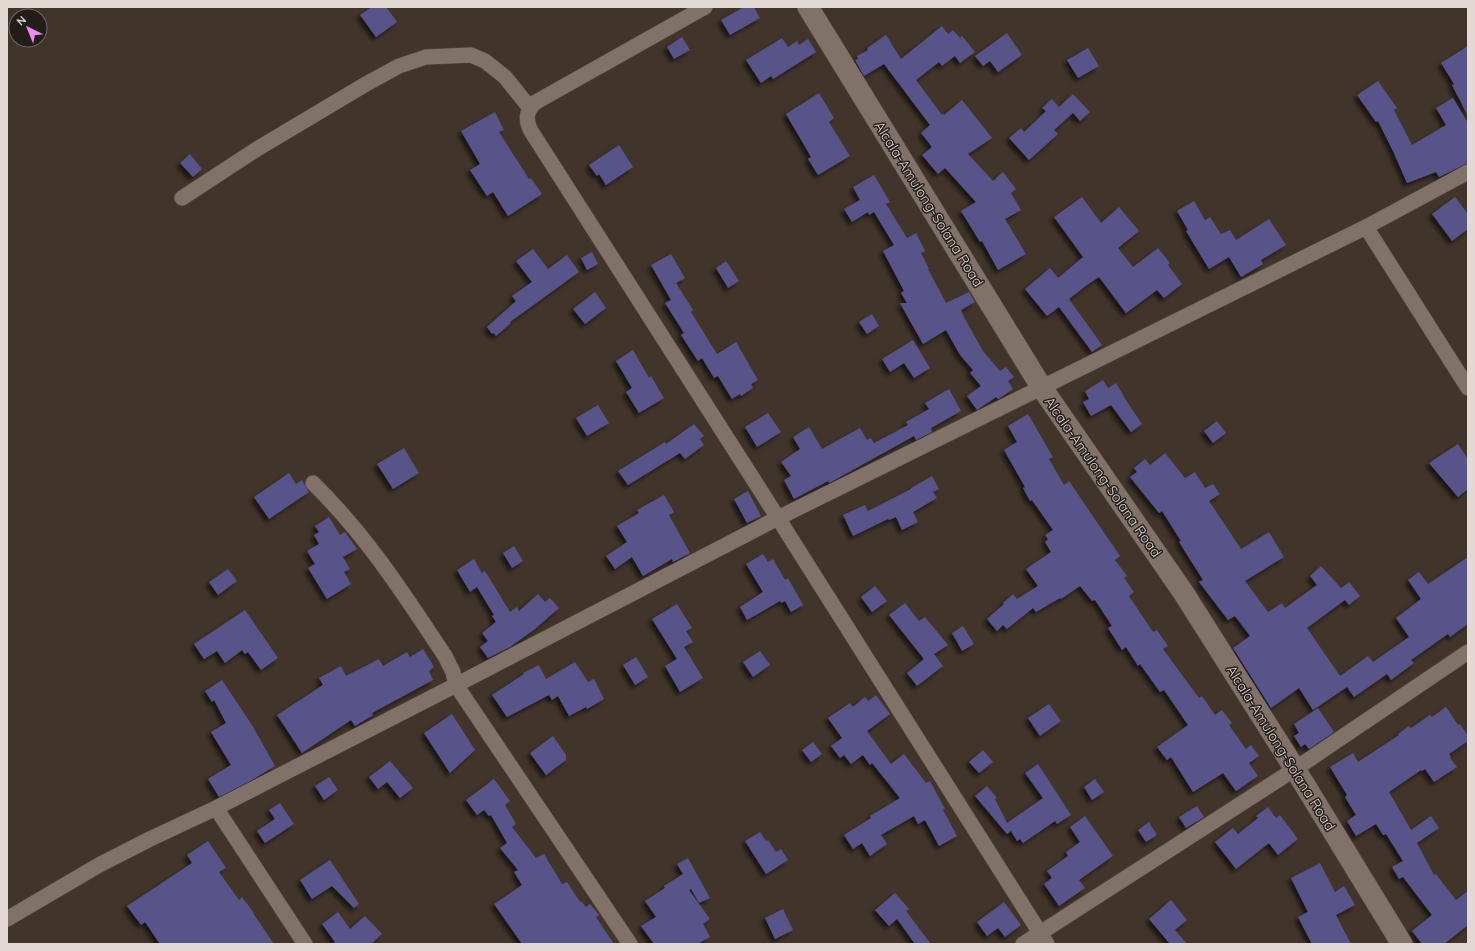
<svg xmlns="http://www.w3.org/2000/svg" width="1475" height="951" viewBox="0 0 1475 951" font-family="Quicksand,sans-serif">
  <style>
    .building { fill: #585389; filter: url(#shadow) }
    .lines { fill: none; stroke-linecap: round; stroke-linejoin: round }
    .street-casing { stroke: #5b5049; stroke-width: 16 }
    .secondary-casing { stroke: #5b5049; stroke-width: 22 }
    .street { stroke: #817269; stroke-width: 15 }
    .secondary { stroke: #817269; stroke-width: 21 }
    .labels { text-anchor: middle; stroke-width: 3; stroke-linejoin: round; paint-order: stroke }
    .street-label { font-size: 14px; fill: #e2d9d4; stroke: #231d19 }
  </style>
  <defs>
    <filter id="shadow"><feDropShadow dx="-3.5" dy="3.5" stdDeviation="2" flood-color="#0009"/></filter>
  </defs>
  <rect width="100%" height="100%" fill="#41342b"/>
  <path class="building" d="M372,7H386L397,22L376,37L360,15Z
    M744,7H754L760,18L730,35L721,20Z
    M942,26L948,34L953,30L960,38L962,36L975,52L960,63L955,56L942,66L939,62L916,80L942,115L943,114L944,115L962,100L992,138L968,154L993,181L1003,172L1016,189L1011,193L1021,210L1005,219L1026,254L998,270L982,241L980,242L961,211L976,202L945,168L938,174L922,155L932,147L921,133L930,125L884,64L864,76L855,60L858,59L857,56L868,50L867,48L886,35L901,59Z
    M1007,33L1022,55L998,72L990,61L983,66L975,56Z
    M682,37L690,50L674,59L667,47Z
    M782,38L788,47L797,41L799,45L808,39L816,52L773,79L771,76L761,83L746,60Z
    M1468,46V116L1452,85L1454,84L1441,63Z
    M1088,48L1099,66L1078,78L1067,60Z
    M1378,81L1397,108L1394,110L1412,145L1446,125L1436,108L1453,98L1468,123V163L1439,177L1436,172L1407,183L1393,151L1378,121L1376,122L1357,95Z
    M819,93L834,118L829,122L850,156L818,175L808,159L811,157L786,114Z
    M1073,94L1090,112L1080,121L1073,113L1054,130L1058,134L1029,160L1009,138L1021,128L1024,132L1046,111L1042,108L1052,99L1059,107Z
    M495,112L504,130L499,132L529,179L531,178L542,194L508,216L493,192L487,196L470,170L480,164L461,131Z
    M619,145L633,167L606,185L599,174L597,176L589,165Z
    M190,154L202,169L193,177L180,163Z
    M874,175L890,202L886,204L907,238L916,233L925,251L921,253L929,269H928L946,303L969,292L975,302L961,310L965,319L983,351L1000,371L1006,367L1014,377L1008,381L1013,389L1000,398L998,399L996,397L977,410L967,396L981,386L970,373L973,370L960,355L946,330L923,344L900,303H907L901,293L904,291L883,251L894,245L874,212L869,215L868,212L852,222L844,209L860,200L853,187Z
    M1082,197L1101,223L1119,207L1139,231L1118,248L1133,267L1158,248L1170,263L1168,265L1182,284L1164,298L1157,290L1126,313L1099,277L1087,285L1069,299L1102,345L1092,352L1059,307L1047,316L1025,289L1050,268L1058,278L1083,257L1054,217Z
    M1455,197L1468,214V229L1452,241L1432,214Z
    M1194,201L1205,220L1210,217L1221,234L1230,230L1236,240L1269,219L1286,245L1261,260L1263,264L1241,277L1229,257L1209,269L1186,231L1188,230L1177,211Z
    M533,249L548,269L567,255L579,272L510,322L511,323L496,336L494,333L492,334L487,327L516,301L512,296L532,282L516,261Z
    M592,252L598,264L587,270L581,258Z
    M671,254L685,278L676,283L693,310L691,312L717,354L736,342L758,380L751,384L753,388L741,396L740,394L732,399L718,376L714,378L702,358L698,361L681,335L684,333L665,303L671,300L651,265Z
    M726,261L739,281L728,288L716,268Z
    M595,292L606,308L585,324L573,309Z
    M872,314L879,326L867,334L859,322Z
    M913,340L930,368L914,378L904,363L890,372L882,359Z
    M633,350L649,378L651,376L664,398L639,413L626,392L632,388L616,361Z
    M1103,380L1108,388L1116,383L1129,405L1142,424L1131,432L1111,405L1091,416L1083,402L1089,399L1085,391Z
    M949,389L961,411L931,428L932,432L916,440L914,436L831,482L829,483L828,481L794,499L784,480L791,476L781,462L800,449L793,437L809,427L822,449L860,428L867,440L871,438L874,443L908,425L906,422L929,409L925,403Z
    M598,405L609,423L587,436L576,418Z
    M768,413L781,432L757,447L745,427Z
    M1028,414L1053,457L1049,459L1064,485L1069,481L1120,556L1115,560L1127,576L1124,578L1134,592L1129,596L1153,632L1157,630L1168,646L1163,649L1199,698L1202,696L1215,715L1222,710L1232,723L1229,725L1246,749L1251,745L1259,756L1249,763L1258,776L1236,791L1223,773L1193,792L1171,757L1167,760L1157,747L1188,725L1164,690L1160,692L1140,664L1138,666L1126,647L1122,650L1108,628L1112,626L1095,600L1092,601L1080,586L1061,599L1060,598L1036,612L1033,608L1007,629L1003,625L997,631L987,619L1004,604L1003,603L1013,594L1017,599L1038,586L1026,569L1051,552L1045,542L1048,539L1045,535L1053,530L1032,500L1030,501L1023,488L1025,487L1004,450L1017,442L1008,426Z
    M1217,421L1226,433L1213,443L1204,431Z
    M694,424L704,436L700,439L704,445L685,459L680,453L628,485L618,471L665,442L666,444Z
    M1458,444L1468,459V489L1458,497L1429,463Z
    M404,448L419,473L393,489L377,464Z
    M1165,453L1185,478L1195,472L1205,488L1213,484L1220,494L1209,501L1241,549L1269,532L1284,557L1245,581L1268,612L1282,603L1285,608L1317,585L1310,576L1321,566L1341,588L1349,582L1360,596L1349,605L1345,600L1307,628L1340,676L1368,656L1373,662L1409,637L1396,618L1421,599L1408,580L1419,572L1428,584L1468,557V624L1450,637L1448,634L1411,660L1414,663L1391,680L1387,674L1354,697L1347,687L1313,710L1299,688L1271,708L1233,648L1250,636L1235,616L1228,620L1199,582L1203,580L1179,542L1181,541L1162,511L1159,513L1130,477L1137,472L1134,468L1145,459L1150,465Z
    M289,473L296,484L302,480L309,492L269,519L254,497Z
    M932,476L939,489L933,492L937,498L913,512L918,522L902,530L896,517L889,520L888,519L853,536L843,515L865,505L868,511L911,489V488Z
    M748,491L761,516L747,523L734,499Z
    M664,495L674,512L669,515L690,553L673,562L672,559L643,576L632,557L615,569L606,556L627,542L617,526L639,513L637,510Z
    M329,517L340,535L345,532L357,549L343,557L350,569L344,572L351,584L327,599L308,568L315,564L307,551L319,544L314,535L319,532L315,526Z
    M514,546L523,561L512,568L503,553Z
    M763,554L768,562L773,559L785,580L788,578L803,605L791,612L785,601L781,603L780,601L747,620L740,607L763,592L746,564Z
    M474,559L482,573L485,571L510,612L517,607L519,611L538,594L545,602L550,598L559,608L535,629L510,647L488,658L480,647L488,641L482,633L496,622L492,616L494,615L477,587L470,592L457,570Z
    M228,569L237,581L218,595L209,582Z
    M875,586L887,601L872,612L861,597Z
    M905,603L919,621L925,617L948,645L934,654L943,666L917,686L907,673L924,659L889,615Z
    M677,604L692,628L686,631L693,642L684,647L703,678L680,692L665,666L677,659L652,619Z
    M245,610L278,658L261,670L248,652L245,654L242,650L225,663L217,651L204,659L194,644Z
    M963,626L974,644L962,651L952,633Z
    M423,649L434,667L429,671L433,680L372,713L373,715L355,726L351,720L302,753L277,715L323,685L319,678L341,666L346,676L379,659L383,666L407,652L410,657Z
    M760,651L770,665L753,677L743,662Z
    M636,657L648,677L635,685L623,665Z
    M575,662L588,682L594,679L604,699L587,709L586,707L569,716L558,696L552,700L549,695L507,717L492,695L524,674L523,673L539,665L546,679Z
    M222,680L252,725L275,766L252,780L219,797L208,779L231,765L211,732L226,723L214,700L212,702L205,691Z
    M876,695L890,714L867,731L891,764L904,754L926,783L930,781L945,809L943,810L957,836L939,846L925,820L918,824L914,816L881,835L887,844L870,856L862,843L853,849L844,835L871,818L870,816L900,798L872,763L870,765L863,755L851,764L844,755L840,758L831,746L842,738L828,718L850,703L853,707L865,697L868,701Z
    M1049,704L1061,721L1040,736L1028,718Z
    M1446,707L1458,725L1460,724L1468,736V741L1449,754L1451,757L1450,758L1457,767L1434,782L1425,769L1422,771L1421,770L1389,792L1411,830L1431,816L1439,828L1417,843L1434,875L1436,874L1456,900L1468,891V925L1444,944H1422L1412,931L1432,915L1403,877L1399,879L1392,867L1403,861L1386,834L1383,835L1376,824L1356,836L1347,821L1356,815L1345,797L1347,795L1330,767L1353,753L1358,762L1399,735L1398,734L1409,726L1411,728L1430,715L1432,717Z
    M1318,708L1334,732L1309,749L1305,744L1301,747L1294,736L1299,733L1294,724Z
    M452,714L475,750L450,773L424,733Z
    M553,736L566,755V760L546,775L530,753Z
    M813,742L822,754L811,762L802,750Z
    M983,750L993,762L979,773L969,762Z
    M390,761L413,788L400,798L387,782L378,789L369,777Z
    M1038,764L1071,815L1057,824L1055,821L1023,843L1020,839L1017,841L1011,831L1007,834L975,796L987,786L997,798L995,799L1007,823L1043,798L1025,773Z
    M329,777L338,790L324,800L315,786Z
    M494,779L510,801L505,805L516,824L512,827L536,858L544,854L562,884L567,882L580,902L581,901L586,907L590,904L599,915L596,917L614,944H522L494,904L522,885L514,872L518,870L500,848L507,843L491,815L489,816L484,810L477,815L466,800Z
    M1095,779L1104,792L1092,800L1084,787Z
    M280,803L294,824L265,843L257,831L275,819L269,810Z
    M1197,806L1204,817L1186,828L1179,817Z
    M1268,807L1276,818L1280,815L1298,839L1278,855L1269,843L1236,869L1215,842L1233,828L1238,834L1258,818L1256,816Z
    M1085,816L1113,856L1079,880L1085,888L1059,906L1044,884L1052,878L1047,871L1068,856L1066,852L1080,842L1070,827Z
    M1149,822L1157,835L1146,842L1138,830Z
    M760,832L766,841L768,840L776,852L781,849L788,860L766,874L745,841Z
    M208,841L226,868L219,872L239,900L242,897L254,913H253L274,944H160L145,922L141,925L127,906L192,863L187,855Z
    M688,858L710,898L699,903L691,889L689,890L710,919L703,924L710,937L697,944H654L641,926L656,917L645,901L665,888L664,886L683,874L677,864Z
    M330,860L359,904L354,908L332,886L312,899L300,880Z
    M1320,863L1335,892L1344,886L1355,905L1336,915L1351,944H1312L1298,917L1308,912L1291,878Z
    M895,893L909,909L906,911L931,944H915L897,919L889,926L875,910Z
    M1171,900L1187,920L1175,930L1187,944H1170L1149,919Z
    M1004,902L1021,925L1005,937L998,928L987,936L977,922Z
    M783,909L793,930L775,939L765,918Z
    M338,912L350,929L365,916L382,934L371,944H333L335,942L322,924Z"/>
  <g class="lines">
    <defs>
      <path id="street" d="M705,7L536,102C526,111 525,119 531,131L778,518L1047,944
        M182,198L257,149L366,84L399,66L426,57L471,55L485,61L505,77L530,108
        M1366,227L1468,388
        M313,483C367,536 403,593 445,656L453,672L456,685L630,944
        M216,808L305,944
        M7,919L99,865L150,839L216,808L456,685L778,518L1366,227L1468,172
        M1023,944L1295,769L1468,652"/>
      <path id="secondary" d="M808,7L1042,388L1183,592L1295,769L1402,944"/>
    </defs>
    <use href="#street" class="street-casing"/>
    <use href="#secondary" class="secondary-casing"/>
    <use href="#street" class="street"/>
    <use href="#secondary" class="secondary"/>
  </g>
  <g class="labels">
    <g class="street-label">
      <text transform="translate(929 204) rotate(58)" y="5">Alcala-Amulong-Solana Road</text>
      <text transform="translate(1103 477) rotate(55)" y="5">Alcala-Amulong-Solana Road</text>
      <text transform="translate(1281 748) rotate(58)" y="5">Alcala-Amulong-Solana Road</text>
    </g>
  </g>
  <rect width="1475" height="951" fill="none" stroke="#e2d9d4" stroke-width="16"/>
  <g transform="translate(28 28) rotate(317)"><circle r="19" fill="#231d19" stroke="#6f6864"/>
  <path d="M0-3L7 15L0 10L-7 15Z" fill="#f28af2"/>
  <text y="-6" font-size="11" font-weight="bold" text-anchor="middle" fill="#e2d9d4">N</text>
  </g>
</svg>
